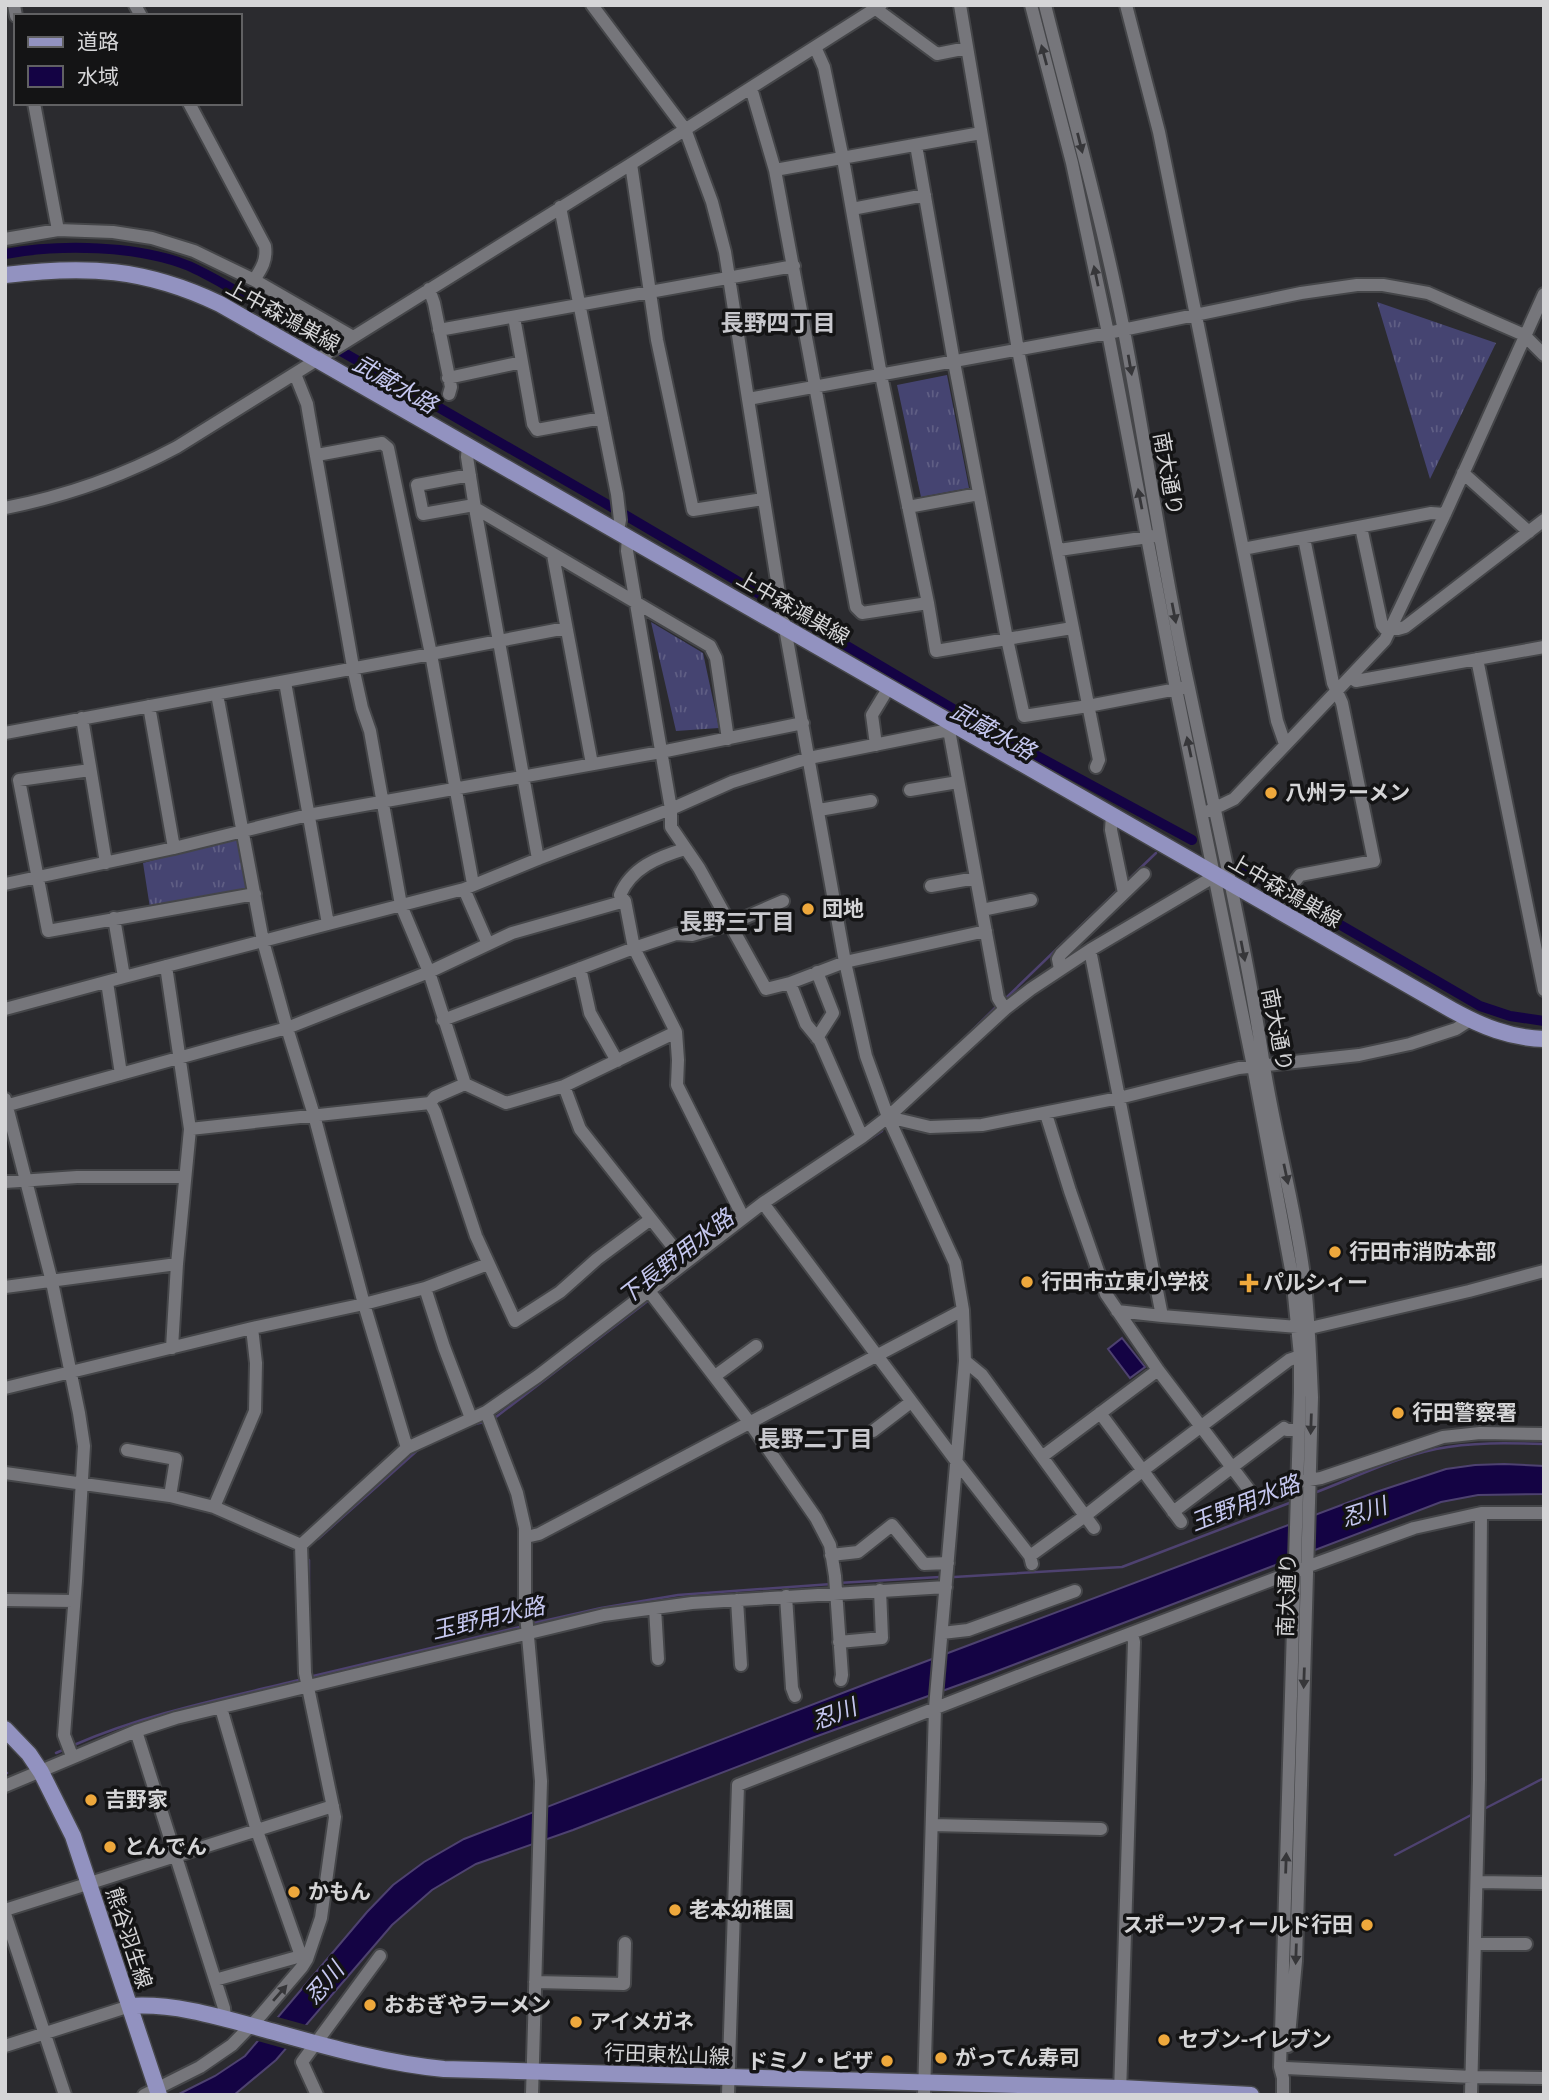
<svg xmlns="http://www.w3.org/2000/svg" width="1549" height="2100" viewBox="0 0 1549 2100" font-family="Ubuntu,'Noto Sans JP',sans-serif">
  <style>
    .grass { fill: url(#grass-tufts) }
    .water { fill: #140344; stroke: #4e4270; stroke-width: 2 }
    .pier { fill: #2b2b2f }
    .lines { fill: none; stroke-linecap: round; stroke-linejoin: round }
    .stream { stroke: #4e4270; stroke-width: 2.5 }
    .canal { stroke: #140344; stroke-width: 10 }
    .minor-casing { stroke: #454649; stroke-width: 16 }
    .major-casing { stroke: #454649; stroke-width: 19 }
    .minor { stroke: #76767b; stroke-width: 12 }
    .major { stroke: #9292c0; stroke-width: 16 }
    .oneway { fill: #363639 }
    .poi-dot { fill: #eea83c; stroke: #141415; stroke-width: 2.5 }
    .labels { text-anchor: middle; stroke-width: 7; stroke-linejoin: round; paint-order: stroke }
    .street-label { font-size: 21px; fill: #d5d5d7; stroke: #141415 }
    .poi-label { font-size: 21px; font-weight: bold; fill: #d5d5d7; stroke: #141415; text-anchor: start }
    .neighbourhood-label { font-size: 23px; font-weight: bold; fill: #c8c8cd; stroke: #141415 }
    .water-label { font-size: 23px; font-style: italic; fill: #c5c7ef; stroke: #141415 }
  </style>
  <defs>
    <pattern id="grass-tufts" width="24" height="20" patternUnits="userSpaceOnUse" patternTransform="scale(1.75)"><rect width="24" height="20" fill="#454471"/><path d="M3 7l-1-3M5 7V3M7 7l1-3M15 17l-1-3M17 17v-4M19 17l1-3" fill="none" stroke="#5f5e84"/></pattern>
  </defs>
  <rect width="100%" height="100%" fill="#2b2b2f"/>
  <path class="grass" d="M1377,302L1496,343L1430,479Z
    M947,375L969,488L921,497L897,385Z
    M651,622L703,653L719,728L676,731Z
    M238,837L249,890L150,908L143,863Z"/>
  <path class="water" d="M1122,1338L1145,1367L1130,1378L1108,1349Z
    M1504,1464L1544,1466V1494L1478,1495L1441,1502L992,1673L812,1738L573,1830L476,1864L432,1890L392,1925L276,2060L234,2095H177L215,2076L245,2056L367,1912L393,1885L424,1862L464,1839L871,1682L1376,1492L1446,1469L1475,1465Z"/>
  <path class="pier" d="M274,2016L310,2026L290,2050L254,2040Z"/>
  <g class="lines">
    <path class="stream" d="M1127,881L1156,853
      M1006,998L1120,888
      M955,1047L995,1008
      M770,1206L882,1131
      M657,1293L740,1228
      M496,1417L649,1300
      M471,1425L484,1422
      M1314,1493C1354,1478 1394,1458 1436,1449C1471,1442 1508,1443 1544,1444
      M318,1539L420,1448
      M309,1560V1594
      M954,1577L1122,1567L1292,1502
      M838,1583L940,1577
      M530,1624L601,1608L678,1595L832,1584
      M309,1677L524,1626
      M74,1745C147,1713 226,1698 303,1679
      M56,1753L65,1749
      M5,1774L7,1773
      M1482,1810L1544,1778
      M1395,1855L1473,1814"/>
    <path class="canal" d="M5,254C59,244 138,245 189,266C207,274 225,285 242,294L603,502L761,595
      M798,617L982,726L1192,840
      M1244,869L1480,1006L1510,1016L1544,1021"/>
    <defs>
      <path id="minor" d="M14,5L16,16
        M135,5L141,16
        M592,5L685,129L712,202L725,252L748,399L1108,333L1301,293L1357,285H1383L1428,293L1524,335L1544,355
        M960,5L1018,350L1099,760L1096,767
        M1031,5L1072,163L1108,333L1176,689L1253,1066L1292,1275L1300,1356V1392L1280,2067L1283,2078V2095
        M1045,5C1072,113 1103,222 1124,331C1147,450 1163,570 1189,688C1215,814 1245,939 1264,1066C1275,1136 1295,1205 1304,1276C1309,1316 1310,1356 1312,1397L1296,1961L1288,2046
        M1126,5L1159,132L1243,549
        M876,9L937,54L967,48
        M815,47L824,67L843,159L881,375L928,603L936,651L1072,628
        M751,88L775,170L856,607L862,613L928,603
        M34,103L58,230
        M189,103L265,246C267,260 262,268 254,280
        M916,145L954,362L1007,639L1024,716
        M631,164L657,340L693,510L763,499
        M775,170L981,133
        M560,207L617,494L620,520L618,531
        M852,209L925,195
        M5,239L58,230L113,232L152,238L194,251L254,280L353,337
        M429,289L434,303L451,387L449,394
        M514,317L533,424L537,430L602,418
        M439,330L794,266
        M295,374L307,404L309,416L353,667L362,708L370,731L401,905L429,972L465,1084
        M448,378L522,362
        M748,399L781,606L845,962L866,1056L888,1117L955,1263L963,1310L965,1361L935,1708L924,2095
        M468,445L467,457L475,508L538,859
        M317,455L382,443L388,448L431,654L566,628
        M1463,473L1529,532
        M470,475L417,485L423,514L474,505
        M908,507L979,494
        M5,508C66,496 123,476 177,447L631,164L881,5
        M475,508L710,646L716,658L728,739
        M1361,527L1382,625L1385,629H1398L1405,627L1544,520
        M628,537L627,551L671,809V827L699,868L766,989L790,983L845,962L986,931
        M1059,550L1155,536
        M553,555L592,764
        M1477,659L1544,990
        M1351,677L1356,681L1544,647
        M217,694L263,941L328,924L285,682
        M149,706L174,848
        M1024,716L1088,706L1182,688
        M82,718L106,863
        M953,724L949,730L998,998L1005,1009
        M5,733L431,654L473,884
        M1285,744L1277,721L1243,549L1431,513L1445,514
        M876,745L872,715L889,687
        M90,770L19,780L48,931L255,894
        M910,790L958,782
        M819,810L871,801
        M1209,811L1234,799L1385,640L1445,514L1544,294
        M1112,815L1111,830L1124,893
        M1215,876L1090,950L1031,989L1005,1009L888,1117L930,1127L982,1125L1119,1098L1239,1068L1359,1055L1410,1044L1456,1029L1470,1020
        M1296,880L1300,875L1374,861L1342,703L1333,683L1304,538
        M5,884L174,848L308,815L661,752L803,723
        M931,886L976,878
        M464,889L488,944
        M982,910L1031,900
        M114,918L124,977L263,941L287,1028L314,1115L364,1304L407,1448
        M328,924L464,889L538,859L671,809L732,782L809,758L949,730
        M1090,950L1162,1316
        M166,966L190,1129L177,1264L172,1348
        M580,968L590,1013L617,1061
        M1060,969L1058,959L1061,954L1144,874
        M817,972L833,1013L817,1038
        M107,982L121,1074
        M790,983L806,1024L820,1041L862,1137L888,1117
        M5,1009L124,977
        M443,1020L634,948L676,934L692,935L730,924L783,901
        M676,1032L678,1060L677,1085L743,1217
        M564,1086L506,1103L465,1084L435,1097L430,1103L435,1112L476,1236L515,1321L560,1292L597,1259L651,1219L685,1262
        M5,1099L52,1282L79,1413L84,1446L76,1581L64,1735L72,1756
        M5,1106L287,1028L429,972L512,933L625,901
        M1046,1114L1070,1191L1106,1294L1158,1370L1256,1499
        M190,1129L430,1103
        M5,1182L77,1177H185
        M763,1203L956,1461L1030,1556L1032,1564
        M651,1219L580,1129L564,1086L676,1032L634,948L625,901L620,895C631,868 658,857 685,849
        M5,1287L177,1264
        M649,1291L750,1423L816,1518L830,1545L835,1576L842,1675L841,1680
        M1117,1311L1162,1316L1310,1328L1469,1291L1544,1271
        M965,1361L982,1375L1094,1528
        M715,1376L756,1346
        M5,1388L252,1328
        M486,1412L517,1493L525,1528V1603L541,1781L532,2095
        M1100,1413L1181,1522
        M471,1418L444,1347L425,1288L488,1264
        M873,1431L911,1402
        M127,1450L176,1459L170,1496
        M1043,1456L1158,1370
        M5,1473L170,1496L214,1507L301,1545
        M1303,1481L1321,1478L1443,1437L1480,1433L1544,1434
        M214,1507L255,1411L256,1363L252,1328L364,1304L425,1288
        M1173,1512L1284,1428L1287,1430H1299
        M526,1537L539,1534L963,1310
        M831,1555L858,1552L892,1525L924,1564L948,1563
        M1030,1556L1085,1516L1142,1471L1289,1360L1300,1356
        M786,1596L792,1688L795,1696
        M5,1600L74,1601
        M737,1600L741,1665
        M655,1608L658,1659
        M942,1633L968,1630L1075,1591
        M839,1642L882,1638L880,1590
        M221,1708L257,1831L301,1956L307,1959
        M136,1731L224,2008L225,2018
        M5,1786L136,1731L176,1718L604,1615L692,1603L946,1587
        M932,1825L1101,1829
        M1477,1882L1544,1883
        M5,1910L333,1806
        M5,1914L65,2095
        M1475,1944H1526
        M215,1980L301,1956
        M535,1982L624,1984L625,1943
        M5,2046L130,2006
        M1286,2068L1472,2077L1544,2078
        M1120,2094L1134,1642L1132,1634
        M144,2095L200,2067L232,2045L261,2015L302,1967L307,1959L321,1918L335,1817L305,1673L301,1545L407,1448L486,1412L538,1376L763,1203L862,1137
        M317,2095L302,2062L380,1956
        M728,2095L738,1785L1031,1671L1295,1571L1414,1528L1481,1513H1544
        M1471,2095L1479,1780L1481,1513"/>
      <path id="major" d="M5,275C86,265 145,268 220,304L1452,1010C1481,1026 1510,1038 1544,1039
        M5,1729L29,1754L41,1772L73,1836L159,2095
        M130,2006C176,2003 223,2018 267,2030C325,2046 383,2063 444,2069L1121,2088L1251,2095"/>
    </defs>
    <use href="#minor" class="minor-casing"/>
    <use href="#major" class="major-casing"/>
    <use href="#minor" class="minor"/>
    <use href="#major" class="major"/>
  </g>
  <defs><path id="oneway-solid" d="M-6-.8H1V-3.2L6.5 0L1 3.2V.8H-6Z" transform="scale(1.75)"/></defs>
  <g class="oneway">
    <use href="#oneway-solid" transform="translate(1044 55) rotate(-105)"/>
    <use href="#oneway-solid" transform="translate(1080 143) rotate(76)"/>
    <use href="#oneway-solid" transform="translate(1096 276) rotate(-102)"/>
    <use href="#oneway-solid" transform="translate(1130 365) rotate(80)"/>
    <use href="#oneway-solid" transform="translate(1140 499) rotate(-101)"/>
    <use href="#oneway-solid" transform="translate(1174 613) rotate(79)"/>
    <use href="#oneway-solid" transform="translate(1189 747) rotate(-102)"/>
    <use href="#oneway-solid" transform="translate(1243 951) rotate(79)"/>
    <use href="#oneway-solid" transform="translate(1286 1174) rotate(78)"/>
    <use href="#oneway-solid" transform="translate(1311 1424) rotate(92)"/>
    <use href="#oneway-solid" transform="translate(1304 1678) rotate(92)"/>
    <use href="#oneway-solid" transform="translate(1286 1863) rotate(-88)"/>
    <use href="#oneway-solid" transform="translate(1296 1954) rotate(92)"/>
    <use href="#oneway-solid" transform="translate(280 1993) rotate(-49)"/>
  </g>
  <g class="poi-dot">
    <circle cx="1271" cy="793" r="7"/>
    <circle cx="808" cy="909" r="7"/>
    <circle cx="1335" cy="1252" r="7"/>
    <circle cx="1027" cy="1282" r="7"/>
    <path d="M1245.5 1272.5h7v7h7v7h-7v7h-7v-7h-7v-7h7z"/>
    <circle cx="1398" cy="1413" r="7"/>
    <circle cx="91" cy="1800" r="7"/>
    <circle cx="110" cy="1847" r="7"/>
    <circle cx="294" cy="1892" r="7"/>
    <circle cx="675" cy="1910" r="7"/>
    <circle cx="1367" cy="1925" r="7"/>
    <circle cx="370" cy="2005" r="7"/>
    <circle cx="576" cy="2022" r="7"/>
    <circle cx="1164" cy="2040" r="7"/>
    <circle cx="941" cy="2058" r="7"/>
    <circle cx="887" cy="2061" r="7"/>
  </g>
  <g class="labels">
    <g class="street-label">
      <text transform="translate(283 316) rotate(29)" y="7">上中森鴻巣線</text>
      <text transform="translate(1168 474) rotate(80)" y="7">南大通り</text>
      <text transform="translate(793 608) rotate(30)" y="7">上中森鴻巣線</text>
      <text transform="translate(1285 891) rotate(30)" y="7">上中森鴻巣線</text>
      <text transform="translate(1277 1030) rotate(79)" y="7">南大通り</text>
      <text transform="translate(1287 1595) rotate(-88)" y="7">南大通り</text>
      <text transform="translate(129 1938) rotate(72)" y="7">熊谷羽生線</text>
      <text transform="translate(667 2055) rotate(2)" y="7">行田東松山線</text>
    </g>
    <g class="poi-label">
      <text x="1285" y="800">八州ラーメン</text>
      <text x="822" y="916">団地</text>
      <text x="1349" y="1259">行田市消防本部</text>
      <text x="1041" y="1289">行田市立東小学校</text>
      <text x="1263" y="1290">パルシィー</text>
      <text x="1412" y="1420">行田警察署</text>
      <text x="105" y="1807">吉野家</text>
      <text x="124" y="1854">とんでん</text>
      <text x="308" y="1899">かもん</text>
      <text x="689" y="1917">老本幼稚園</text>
      <text x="1353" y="1932" text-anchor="end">スポーツフィールド行田</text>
      <text x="384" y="2012">おおぎやラーメン</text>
      <text x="590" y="2029">アイメガネ</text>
      <text x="1178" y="2047">セブン-イレブン</text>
      <text x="955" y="2065">がってん寿司</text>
      <text x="873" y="2068" text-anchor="end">ドミノ・ピザ</text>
    </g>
    <g class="neighbourhood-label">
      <text x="778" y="331">長野四丁目</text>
      <text x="737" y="930">長野三丁目</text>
      <text x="815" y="1447">長野二丁目</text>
    </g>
    <g class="water-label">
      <text transform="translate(395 384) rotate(30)" y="8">武蔵水路</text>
      <text transform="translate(993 731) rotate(29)" y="8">武蔵水路</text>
      <text transform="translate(676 1257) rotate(-38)" y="8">下長野用水路</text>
      <text transform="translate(1245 1503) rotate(-21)" y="8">玉野用水路</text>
      <text transform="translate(1364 1512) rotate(-18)" y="8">忍川</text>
      <text transform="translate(488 1618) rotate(-13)" y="8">玉野用水路</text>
      <text transform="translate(834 1714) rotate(-21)" y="8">忍川</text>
      <text transform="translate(324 1983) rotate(-50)" y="8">忍川</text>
    </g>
  </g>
  <rect width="1549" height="2100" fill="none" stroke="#d5d5d7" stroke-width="14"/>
  <rect x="14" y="14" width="228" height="91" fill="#141415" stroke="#616163" stroke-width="2"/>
  <rect x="28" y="37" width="35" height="10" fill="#9292c0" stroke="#616163" stroke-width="2"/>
  <text x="77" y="49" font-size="21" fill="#d5d5d7">道路</text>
  <rect x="28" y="66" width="35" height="21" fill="#140344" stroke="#616163" stroke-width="2"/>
  <text x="77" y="84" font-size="21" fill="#d5d5d7">水域</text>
</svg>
